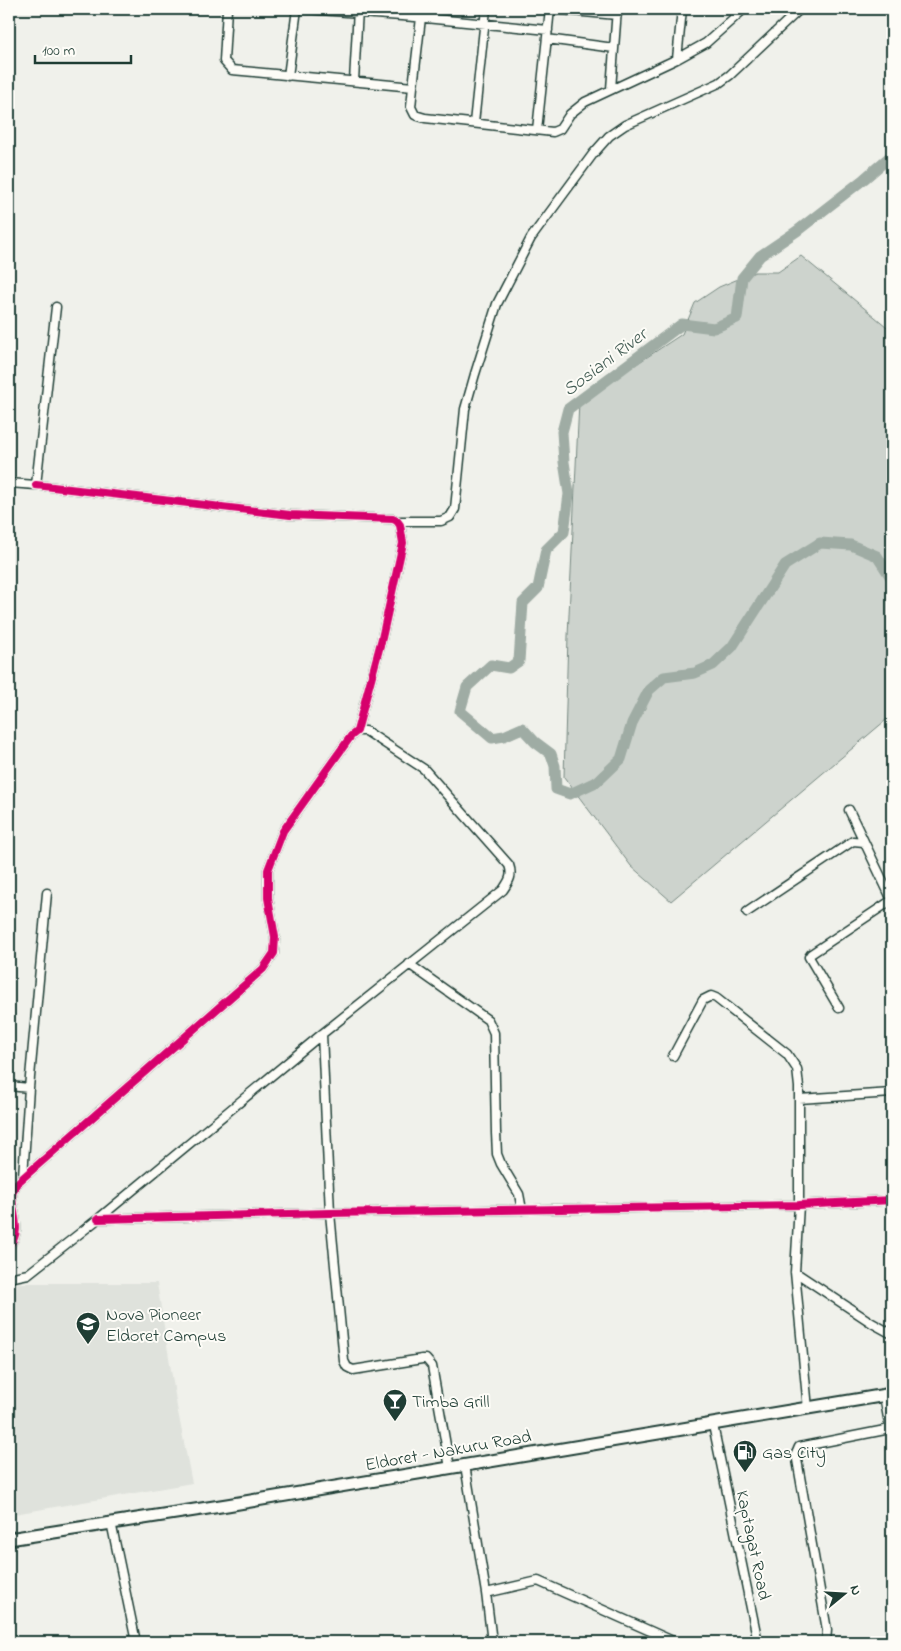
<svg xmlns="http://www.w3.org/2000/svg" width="901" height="1651" viewBox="0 0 901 1651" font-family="'Indie Flower',sans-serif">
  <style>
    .built { fill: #dfe2dc }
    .green { fill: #cdd3cd; stroke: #768880 }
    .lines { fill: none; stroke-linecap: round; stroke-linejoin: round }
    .stream { stroke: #6c8077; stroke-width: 2 }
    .river { stroke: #9faca4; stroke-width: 11 }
    .minor-casing { stroke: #1f3d34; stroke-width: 11 }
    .highway-casing { stroke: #1f3d34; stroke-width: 15 }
    .minor { stroke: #fdfcf7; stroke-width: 8 }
    .highway { stroke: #fdfcf7; stroke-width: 11 }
    .cycleway-casing { stroke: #fdfcf7; stroke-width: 11 }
    .cycleway { stroke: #d6006c; stroke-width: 8 }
    .labels { text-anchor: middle; stroke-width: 4; stroke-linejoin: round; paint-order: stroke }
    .poi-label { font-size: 18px; fill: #1f3d34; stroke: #fdfcf7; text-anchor: start }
    .street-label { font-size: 18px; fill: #1f3d34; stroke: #fdfcf7 }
    .water-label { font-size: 19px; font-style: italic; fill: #455e56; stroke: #fdfcf7 }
  </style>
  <rect width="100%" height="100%" fill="#f0f1eb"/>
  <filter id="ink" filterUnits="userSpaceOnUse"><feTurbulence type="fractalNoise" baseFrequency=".02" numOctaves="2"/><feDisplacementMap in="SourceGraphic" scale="10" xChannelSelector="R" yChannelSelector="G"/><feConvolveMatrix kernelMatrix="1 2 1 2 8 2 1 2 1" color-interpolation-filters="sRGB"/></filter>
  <g filter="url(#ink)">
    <path class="built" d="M9,1283H157L177,1407L192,1483L9,1515Z"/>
    <path class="green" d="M801,256L892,331V715L671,901L631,866L564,777L568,636L579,402L682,334L695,303L719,287L755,272H778Z"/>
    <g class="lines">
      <path class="stream" d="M886,570H892"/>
      <path class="river" d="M892,155L864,179L797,231L760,256L742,278L737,318L714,328L682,324L568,409L562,432L564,462L569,494L564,532L546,550L538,588L523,603L519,661L509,668L491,665L467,687L460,711L492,738L504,736L522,728L535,742L551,754L555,766L556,789L570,794L598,781L621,759L632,723L649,690L664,677L695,673L713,665L732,647L785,565L820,543L851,545L877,556L892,579"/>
      <defs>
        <path id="minor" d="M227,9L224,61L232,70L413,87L411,107L415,115L425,118L553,132L560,129L570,114L585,102L677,59L706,43L744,9
          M306,9L415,17L548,30
          M550,9L617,15
          M547,39L614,48
          M677,59L682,9
          M288,76L297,9
          M354,81L358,9
          M413,87L422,9
          M611,89L617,9
          M474,123L486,9
          M537,130L550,9
          M9,483L36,485L56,307
          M397,521H441L450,517L455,509L465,409L475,374L497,304L531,238L593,154L609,136L625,125L719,83L730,75L800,9
          M849,810L892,900
          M747,912L853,841L864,842
          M409,964L488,1020L494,1033L496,1133L497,1154L501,1164L519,1194L522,1210
          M839,1008L809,957L811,954L892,900
          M322,1034L330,1213L344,1361L347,1367L353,1370L422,1359H426L432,1366L450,1468
          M673,1056L703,1000L711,996L716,998L787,1054L797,1069L799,1087V1205L795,1272L808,1409
          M9,1086L29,1088L23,1176
          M29,1088L47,893
          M799,1099L892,1093
          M98,1219L330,1213L799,1205L892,1200
          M9,1246C22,1231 13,1216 12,1198C11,1193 14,1188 17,1183L263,969L274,953L275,937L268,898V870L283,831L351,736L357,731L382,638L403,543L400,525L397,521L393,519L290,515L36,485
          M795,1272L872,1323L892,1334
          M9,1278L28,1274L98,1219L322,1034L503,890C509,881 513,876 509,865L424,769L366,731H357
          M713,1425L758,1642
          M465,1465L486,1593L492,1642
          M111,1522L136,1642
          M486,1593L538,1581L675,1642
          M826,1642L827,1630L796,1454L799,1447L890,1429L884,1396"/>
        <path id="highway" d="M9,1539L227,1505L892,1394"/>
      </defs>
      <use href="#minor" class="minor-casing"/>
      <use href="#highway" class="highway-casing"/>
      <use href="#minor" class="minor"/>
      <use href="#highway" class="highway"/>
      <defs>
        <path id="cycleway" d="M98,1219L330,1213L799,1205L892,1200
          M9,1246C22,1231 13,1216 12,1198C11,1193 14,1188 17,1183L263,969L274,953L275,937L268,898V870L283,831L351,736L357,731L382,638L403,543L400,525L397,521L393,519L290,515L36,485"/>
      </defs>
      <use href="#cycleway" class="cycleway-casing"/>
      <use href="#cycleway" class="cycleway"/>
    </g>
  </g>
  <defs>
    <symbol id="school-pin" viewBox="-11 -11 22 30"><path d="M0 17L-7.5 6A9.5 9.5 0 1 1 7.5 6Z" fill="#1f3d34" stroke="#fdfcf7"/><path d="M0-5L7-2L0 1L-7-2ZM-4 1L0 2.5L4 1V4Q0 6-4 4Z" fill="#fff"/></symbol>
    <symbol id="bar-pin" viewBox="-11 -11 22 30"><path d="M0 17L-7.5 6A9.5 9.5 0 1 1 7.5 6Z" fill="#1f3d34" stroke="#fdfcf7"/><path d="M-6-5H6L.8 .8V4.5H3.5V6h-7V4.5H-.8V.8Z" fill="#fff"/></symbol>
    <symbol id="fuel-pin" viewBox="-11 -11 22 30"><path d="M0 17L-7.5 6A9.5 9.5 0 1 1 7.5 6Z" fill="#1f3d34" stroke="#fdfcf7"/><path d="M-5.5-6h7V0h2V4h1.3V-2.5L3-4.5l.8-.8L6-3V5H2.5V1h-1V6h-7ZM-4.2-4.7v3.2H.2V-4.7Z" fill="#fff"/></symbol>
  </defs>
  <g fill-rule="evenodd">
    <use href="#school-pin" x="74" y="1310" width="28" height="38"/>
    <use href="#bar-pin" x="381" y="1387" width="28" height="38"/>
    <use href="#fuel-pin" x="731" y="1438" width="28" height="38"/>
  </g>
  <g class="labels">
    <g class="poi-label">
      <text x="106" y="1320">Nova Pioneer<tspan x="106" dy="21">Eldoret Campus</tspan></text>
      <text x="412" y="1407">Timba Grill</text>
      <text x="762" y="1458">Gas City</text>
    </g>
    <g class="street-label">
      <text transform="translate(448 1450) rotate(-10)" y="6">Eldoret - Nakuru Road</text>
      <text transform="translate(754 1545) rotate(78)" y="6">Kaptagat Road</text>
    </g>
    <g class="water-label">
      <text transform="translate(604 361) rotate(-37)" y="7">Sosiani River</text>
    </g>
  </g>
  <rect width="901" height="1651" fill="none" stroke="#fdfcf7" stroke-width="30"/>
  <rect x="15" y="15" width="871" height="1621" fill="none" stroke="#1f3d34" stroke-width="2" filter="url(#ink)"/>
  <g transform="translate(844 1594) rotate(72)" stroke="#fdfcf7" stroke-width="4" paint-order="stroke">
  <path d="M0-4L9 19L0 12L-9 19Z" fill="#1f3d34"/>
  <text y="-8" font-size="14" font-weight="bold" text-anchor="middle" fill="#1f3d34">N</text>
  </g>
  <path d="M35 55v8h96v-8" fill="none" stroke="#1f3d34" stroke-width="2.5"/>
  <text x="42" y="55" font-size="15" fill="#1f3d34" stroke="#fdfcf7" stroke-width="4" paint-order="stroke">100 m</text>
</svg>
